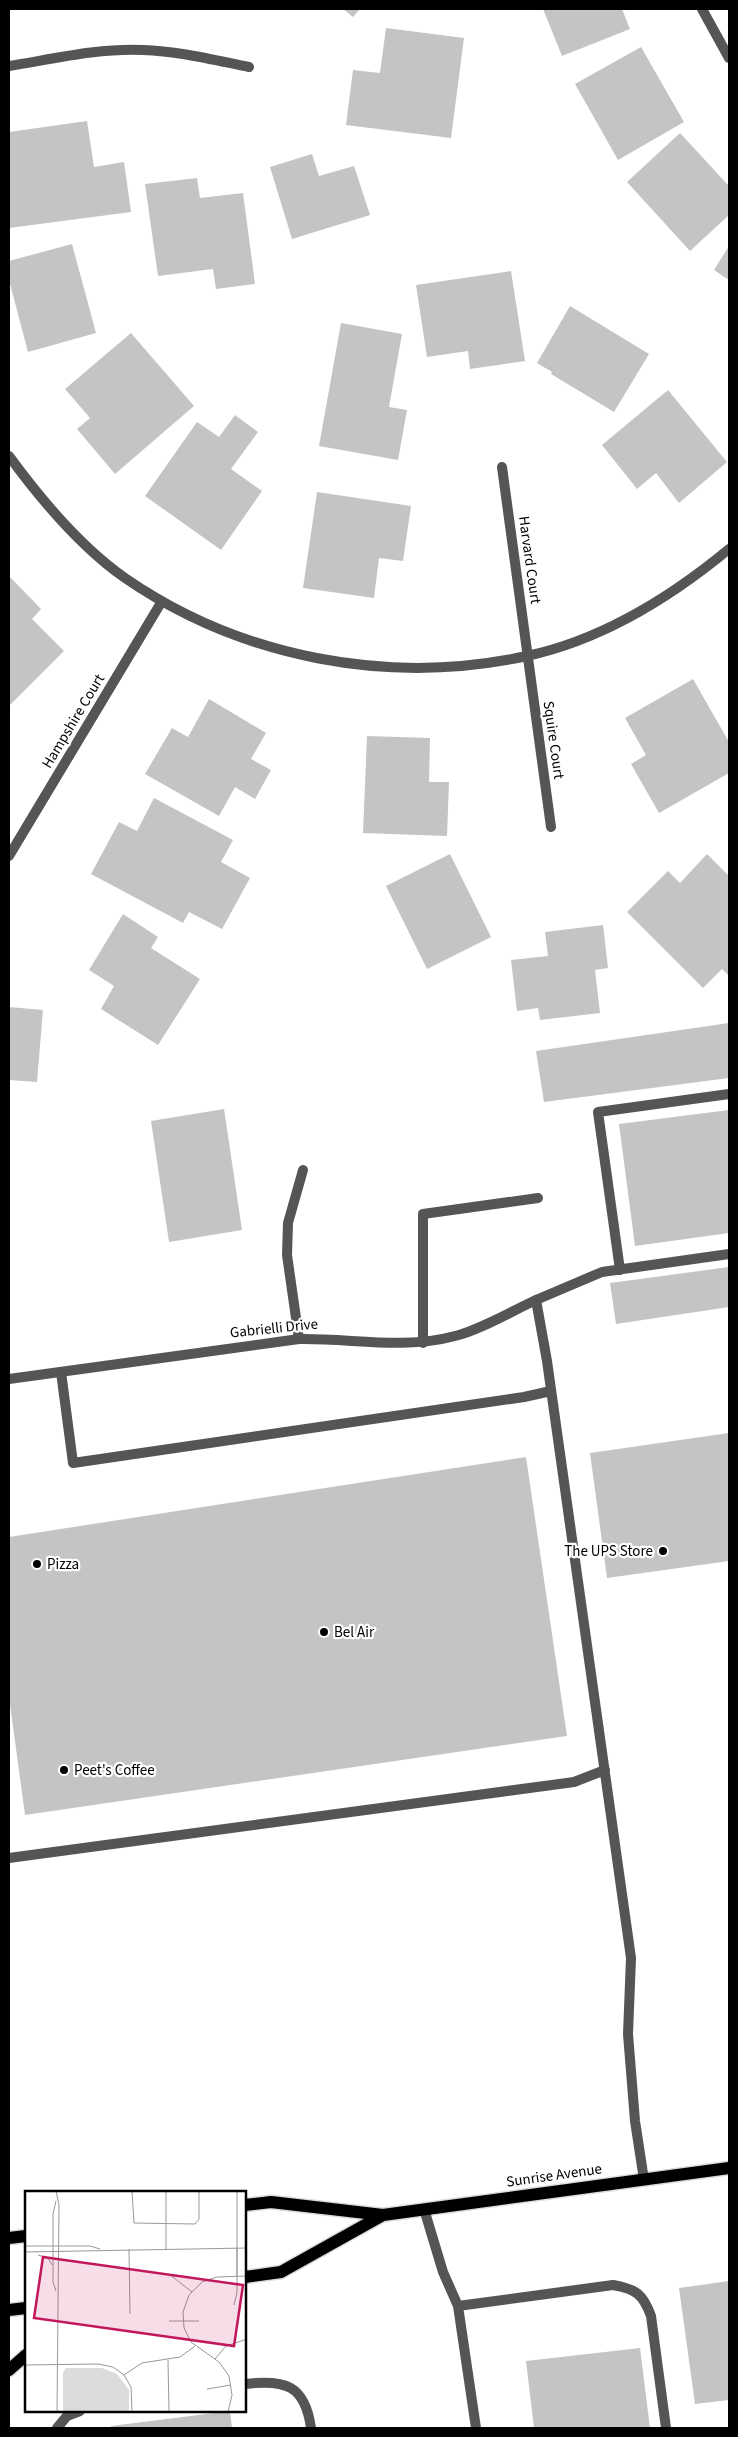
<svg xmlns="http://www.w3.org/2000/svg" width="738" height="2437" viewBox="0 0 738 2437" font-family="'Source Sans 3',sans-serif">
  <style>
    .building { fill: #c4c4c4 }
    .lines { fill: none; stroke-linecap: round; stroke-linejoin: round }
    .primary-casing { stroke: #dbdbdb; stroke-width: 15 }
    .service { stroke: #555; stroke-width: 10 }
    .minor { stroke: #555; stroke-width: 10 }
    .primary { stroke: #000; stroke-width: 12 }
    .poi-dot { fill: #000; stroke: #fff; stroke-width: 2 }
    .labels { text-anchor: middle; stroke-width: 4.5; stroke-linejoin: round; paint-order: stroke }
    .street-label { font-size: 15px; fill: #000; stroke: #fff }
    .poi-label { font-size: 15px; fill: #000; stroke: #fff; text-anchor: start }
    .inset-road { fill: none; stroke: #999; stroke-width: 1 }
    .view { fill: #c2185b; fill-opacity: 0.15; stroke: #c2185b; stroke-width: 2.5 }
    .inset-edge { fill: none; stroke: #000; stroke-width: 2.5 }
  </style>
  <rect width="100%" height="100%" fill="#fff"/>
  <path class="building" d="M343,9H360L353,17Z
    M543,9H622L630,29L562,56Z
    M386,28L464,38L451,138L346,125L353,70L380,73Z
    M641,47L684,122L618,160L575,84Z
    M87,121L94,167L124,162L131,212L9,228V132Z
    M680,133L729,186V215L690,251L627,182Z
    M312,154L319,176L354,166L370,215L292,239L270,167Z
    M197,178L200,198L243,193L255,284L216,289L213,269L158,276L145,184Z
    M72,244L96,333L28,352L9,280V261Z
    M729,246V280L714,270Z
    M511,271L525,361L470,369L468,351L427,357L416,285Z
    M570,306L649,354L614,412L551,374L552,372L537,363Z
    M341,323L402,334L389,407L407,410L398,460L319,446Z
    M131,333L194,406L115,474L77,429L90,418L65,389Z
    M668,390L727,462L679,503L656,473L637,489L602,445Z
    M235,415L258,432L231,469L262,491L221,550L145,496L197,422L219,437Z
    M317,492L411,506L403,561L379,558L374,598L303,588Z
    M9,576L41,609L32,619L64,651L9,706Z
    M693,679L729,742V773L659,813L631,764L646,755L625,718Z
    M209,699L266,733L251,759L271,770L255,799L235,787L219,816L145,774L172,728L188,737Z
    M367,736L430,738L429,782H449L447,836L363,833Z
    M154,798L233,840L221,862L250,878L222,929L189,912L183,923L91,874L119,822L137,831Z
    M450,854L491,937L427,969L386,886Z
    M707,854L729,876V976L722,969L703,988L627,912L668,871L680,883Z
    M123,914L158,937L151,948L200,979L158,1045L101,1009L114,986L89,970Z
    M603,925L608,968L595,970L600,1013L540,1020L538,1008L517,1011L511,960L548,956L545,932Z
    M9,1007L43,1010L37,1082L9,1080Z
    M729,1023V1078L544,1102L536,1051Z
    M224,1109L242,1230L169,1242L151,1121Z
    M729,1110V1233L635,1246L619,1124Z
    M729,1267V1307L616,1324L610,1283Z
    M729,1433V1561L607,1578L590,1453Z
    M526,1457L567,1736L25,1815L9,1697V1537Z
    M729,2281V2400L695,2404L679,2288Z
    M640,2348L650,2428H534L526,2361Z
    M230,2411L232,2428H111V2426Z"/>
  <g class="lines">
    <defs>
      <path id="primary" d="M245,2205L271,2202L383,2215L729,2168
        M9,2238L26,2236
        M245,2277L281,2272L383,2215
        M9,2310L26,2308
        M9,2370L26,2355"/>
    </defs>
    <use href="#primary" class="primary-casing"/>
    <path class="service" d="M620,1270L598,1112L729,1094
      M299,1339L287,1255L288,1223L303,1170
      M423,1343V1214L538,1198
      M61,1372L73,1463L524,1397L551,1391
      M9,1858L574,1782L605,1770
      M644,2180L635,2121L628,2034L631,1958L547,1361L536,1300L602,1272L729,1254
      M424,2209L443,2272L458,2306L476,2428
      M458,2306L613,2285C636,2289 643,2294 651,2316L666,2428
      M245,2384C285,2379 305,2385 311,2428
      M57,2428L67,2416L80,2411"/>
    <path class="minor" d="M702,9L729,58
      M9,66C53,59 98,48 143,50C178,51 214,60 249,67
      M9,456C39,497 82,548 125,578C241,658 389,686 527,656C601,640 671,597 729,549
      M502,467L551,827
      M9,856L162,601
      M9,1379L299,1339C352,1338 403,1350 455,1336C480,1330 512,1311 536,1300"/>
    <use href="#primary" class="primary"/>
  </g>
  <g class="poi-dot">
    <circle cx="663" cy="1551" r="5"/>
    <circle cx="37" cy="1564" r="5"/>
    <circle cx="324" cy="1632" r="5"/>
    <circle cx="64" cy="1770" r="5"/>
  </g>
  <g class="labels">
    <g class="street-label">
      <text transform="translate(530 560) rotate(82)" y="5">Harvard Court</text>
      <text transform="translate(73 721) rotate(-59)" y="5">Hampshire Court</text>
      <text transform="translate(554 740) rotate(82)" y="5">Squire Court</text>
      <text transform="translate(274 1328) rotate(-6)" y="5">Gabrielli Drive</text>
      <text transform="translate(554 2175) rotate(-8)" y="5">Sunrise Avenue</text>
    </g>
    <g class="poi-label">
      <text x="653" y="1556" text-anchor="end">The UPS Store</text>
      <text x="47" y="1569">Pizza</text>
      <text x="334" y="1637">Bel Air</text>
      <text x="74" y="1775">Peet's Coffee</text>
    </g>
  </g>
  <g transform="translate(25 2191)">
    <rect width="221" height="221" fill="#fff"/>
    <path d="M41,177H77L92,183L104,199V221H38V181Z" fill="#dcdcdc"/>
    <path class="inset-road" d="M31,0L34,14L32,221M107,0L109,32L170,33L174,28V0M0,55H65L75,58M212,57V85M104,58L105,123M141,58V0M0,61L222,57M13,64L23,67L27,74M144,83L167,101M31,100L28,91V23L31,10M209,114L212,102V0M144,130H174M190,168L201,155L222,148M143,169L144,221M0,174L73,173L88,176L99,184L106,196L107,221M99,184L117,172L155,166L170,155M182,198L206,194M203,221L207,204L204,185L194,171L166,151L159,137L158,121L164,104L177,91L192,86L222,85"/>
    <path class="view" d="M18,66L218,94L209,155L9,127Z"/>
    <rect width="221" height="221" class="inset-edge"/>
  </g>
  <rect width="738" height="2437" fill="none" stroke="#000000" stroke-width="20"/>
</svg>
